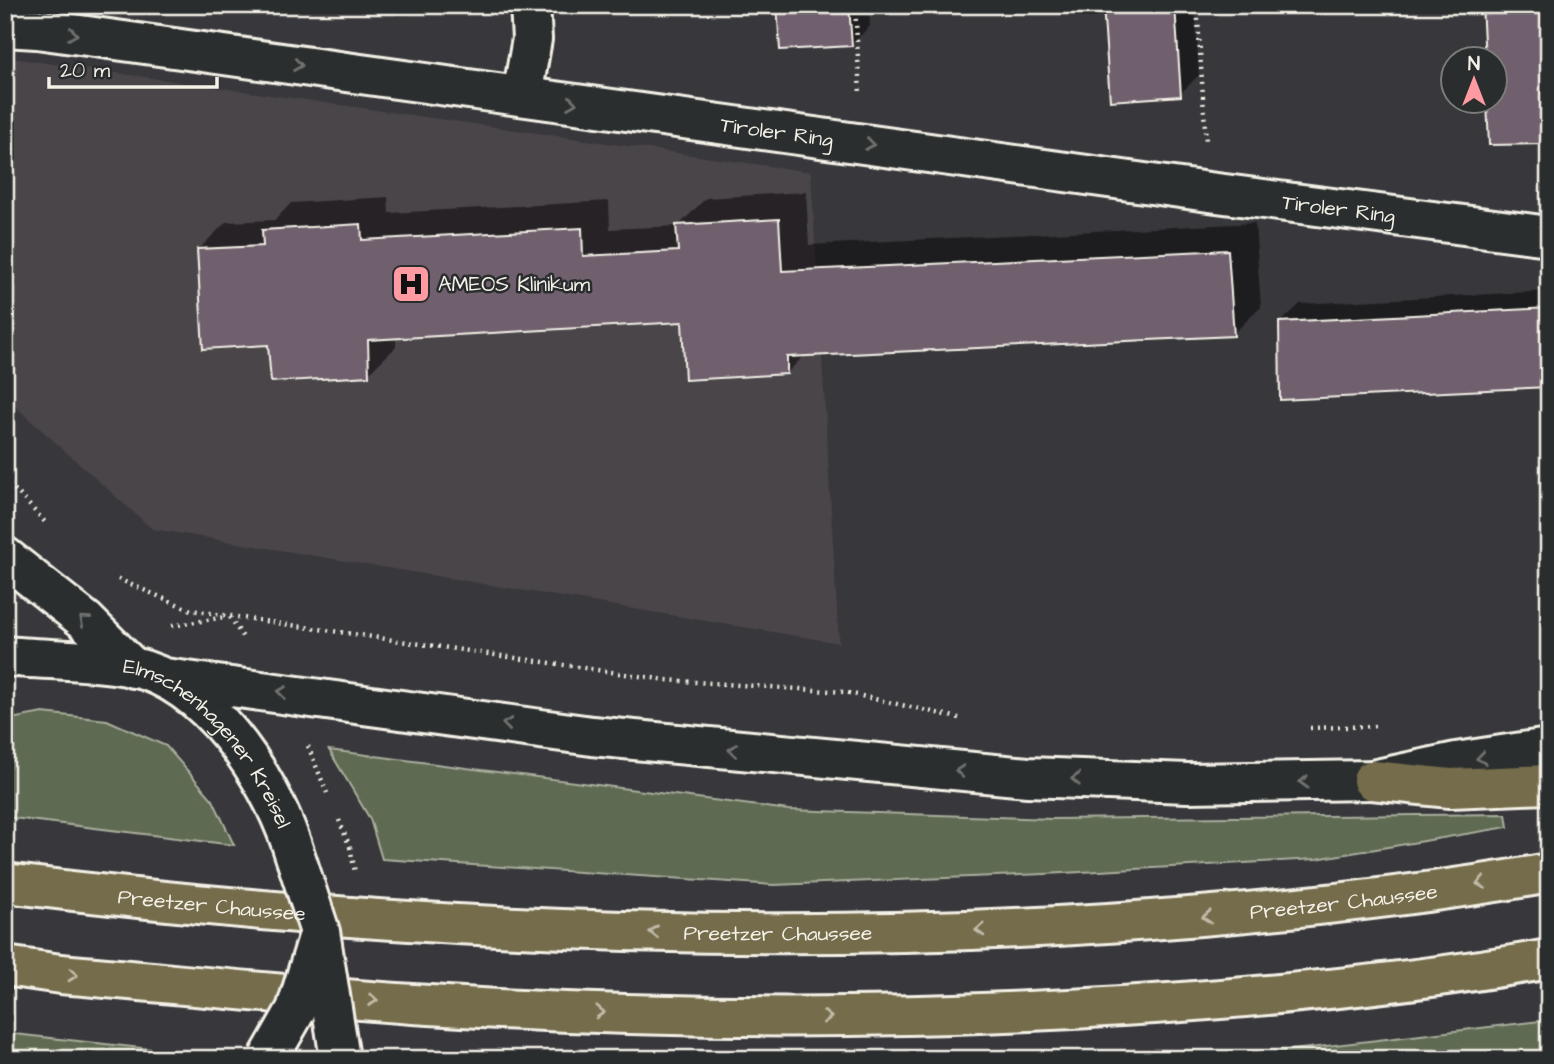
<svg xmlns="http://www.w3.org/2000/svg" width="1554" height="1064" viewBox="0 0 1554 1064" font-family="'Architects Daughter',sans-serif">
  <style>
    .built { fill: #49444a }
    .green { fill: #5e6b52; stroke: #a9ae9d; stroke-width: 2 }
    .shadow { fill: #0007 }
    .building { fill: #70616e; stroke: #f4f1e8; stroke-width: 2 }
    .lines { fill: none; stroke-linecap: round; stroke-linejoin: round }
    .street-casing { stroke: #f4f1e8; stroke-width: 44 }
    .highway-casing { stroke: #f4f1e8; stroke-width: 44 }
    .path { stroke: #f4f1e8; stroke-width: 4.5; stroke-dasharray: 2 5; stroke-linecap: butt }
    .street { stroke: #2a2d2e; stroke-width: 38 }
    .highway { stroke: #746c4b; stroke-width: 38 }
    .street-bridge-casing { stroke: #f4f1e8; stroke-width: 44; stroke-linecap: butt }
    .path-bridge { stroke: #f4f1e8; stroke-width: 4.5; stroke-dasharray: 2 5; stroke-linecap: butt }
    .street-bridge { stroke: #2a2d2e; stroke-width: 38 }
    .oneway { stroke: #71726f }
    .oneway2 { stroke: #c1bca9 }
    .labels { text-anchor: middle; stroke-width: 5; stroke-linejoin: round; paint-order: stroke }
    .street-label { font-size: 21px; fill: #f4f1e8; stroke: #2a2d2e }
    .poi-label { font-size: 21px; fill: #f4f1e8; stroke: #2a2d2e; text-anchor: start }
  </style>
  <rect width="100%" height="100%" fill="#38373b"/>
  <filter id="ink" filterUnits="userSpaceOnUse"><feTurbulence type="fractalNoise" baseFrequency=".0143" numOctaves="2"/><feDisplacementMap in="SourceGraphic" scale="14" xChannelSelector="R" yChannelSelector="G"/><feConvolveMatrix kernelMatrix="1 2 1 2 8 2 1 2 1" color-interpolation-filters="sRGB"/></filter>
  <g filter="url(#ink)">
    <path class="built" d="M5,57L811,172L839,643L152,529L8,400L5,396Z"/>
    <path class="green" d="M43,713L107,720L166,746L213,800L234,845L5,817V720Z
      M329,750L789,810L1052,819L1506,814L1508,827L1316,859L1045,874L774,885L382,859L370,819Z
      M1549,1020V1059H1188L1250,1055Z
      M5,1033L224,1057L222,1059H5Z"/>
    <path class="shadow" d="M396,5H473L466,12L396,16Z
      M779,5H869L870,26L851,45Z
      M1105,5H1195L1199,75L1180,94Z
      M1484,5H1549V143H1491L1489,102H1494V60Z
      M806,192L809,245L1255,223L1261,307L1233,334L805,355L787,373L683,320L396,336V347L368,374L270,344L198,250L226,222L275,220L291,203L388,197L389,213L609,201L610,229L678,226L706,198Z
      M1549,291V385L1280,323L1300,304Z"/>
    <path class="building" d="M777,5H849L852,46L780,50Z
      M1103,5H1175L1181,96L1110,101Z
      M1482,5H1545L1549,144L1489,145L1487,102H1494V60H1485Z
      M779,219L782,271L1228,250L1234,336L787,357V374L685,380L682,322L368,340L369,376L271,382L268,345L203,349L197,249L263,246L262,230L361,224L362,240L582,228L583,256L678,251L676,225Z
      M1549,308V387L1280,400L1279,322Z"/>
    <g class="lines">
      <defs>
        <g id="street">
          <path id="s1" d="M5,27L37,29L1209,192L1549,236"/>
          <path d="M522,96L532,39L530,5"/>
          <path d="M5,557L86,621L133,668"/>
          <path id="s2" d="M5,656C47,660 91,659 133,667C207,683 268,775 291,843"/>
          <path d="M165,678L592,736L1028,777L1188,783L1372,780L1456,762L1549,748"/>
        </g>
        <g id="highway">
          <path d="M1372,780L1450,788L1549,784"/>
          <path id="s3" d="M5,883C371,928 740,947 1108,923C1256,913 1403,899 1549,873"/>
          <path d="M5,966L61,974C178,984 295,996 413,1004C659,1020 907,1021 1154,1004C1286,995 1418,982 1549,959"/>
        </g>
      </defs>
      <use href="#street" class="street-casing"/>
      <use href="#highway" class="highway-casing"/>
      <path class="path" d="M855,5L860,94
        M1197,5L1206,142
        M5,479L45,522
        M118,579L191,610L230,616L666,680L844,692L959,718
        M230,617L244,639
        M172,626L225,617
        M1310,728L1378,726
        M308,746L327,793
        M339,820L350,847"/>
      <use href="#street" class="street"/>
      <use href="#highway" class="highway"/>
      <defs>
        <path id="street-bridge" d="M291,843L320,932L340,1059
          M268,1059L296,1010L317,941"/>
      </defs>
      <use href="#street-bridge" class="street-bridge-casing"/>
      <path class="path-bridge" d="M350,847L355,872"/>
      <use href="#street-bridge" class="street-bridge"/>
    </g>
    <defs><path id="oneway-chevron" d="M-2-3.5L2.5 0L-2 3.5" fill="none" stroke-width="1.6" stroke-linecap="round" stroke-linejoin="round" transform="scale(1.75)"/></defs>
    <g class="oneway">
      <use href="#oneway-chevron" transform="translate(73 34) rotate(8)"/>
      <use href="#oneway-chevron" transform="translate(298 65) rotate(8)"/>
      <use href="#oneway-chevron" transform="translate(572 103) rotate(8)"/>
      <use href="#oneway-chevron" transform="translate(870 144) rotate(8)"/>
      <use href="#oneway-chevron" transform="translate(84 620) rotate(-139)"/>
      <use href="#oneway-chevron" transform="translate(282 692) rotate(-173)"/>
      <use href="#oneway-chevron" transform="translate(507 724) rotate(-172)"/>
      <use href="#oneway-chevron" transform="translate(733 750) rotate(-175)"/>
      <use href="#oneway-chevron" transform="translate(1481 758) rotate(172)"/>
      <use href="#oneway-chevron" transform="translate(960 771) rotate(-175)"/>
      <use href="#oneway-chevron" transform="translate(1076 779) rotate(-178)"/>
      <use href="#oneway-chevron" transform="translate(1304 782) rotate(178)"/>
    </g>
    <g class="oneway2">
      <use href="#oneway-chevron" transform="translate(1481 883) rotate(171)"/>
      <use href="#oneway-chevron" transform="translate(1207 917) rotate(176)"/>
      <use href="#oneway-chevron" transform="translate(980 930) rotate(177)"/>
      <use href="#oneway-chevron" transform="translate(654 932) rotate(-179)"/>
      <use href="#oneway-chevron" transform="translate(73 975) rotate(5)"/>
      <use href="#oneway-chevron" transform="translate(373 1000) rotate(5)"/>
      <use href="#oneway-chevron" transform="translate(600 1012) rotate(3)"/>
      <use href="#oneway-chevron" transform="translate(827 1017) rotate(1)"/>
    </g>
  </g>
  <defs>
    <symbol id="hospital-square" viewBox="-11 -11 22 22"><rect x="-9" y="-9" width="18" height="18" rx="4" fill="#ff9aa2" stroke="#2a2d2e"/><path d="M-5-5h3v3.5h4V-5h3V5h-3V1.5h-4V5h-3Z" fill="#111"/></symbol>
  </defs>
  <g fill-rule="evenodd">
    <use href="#hospital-square" x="389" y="262" width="44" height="44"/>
  </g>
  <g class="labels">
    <g class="street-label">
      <text dy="7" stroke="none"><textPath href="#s1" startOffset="779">Tiroler Ring</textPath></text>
      <text dy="7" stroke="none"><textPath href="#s1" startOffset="1346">Tiroler Ring</textPath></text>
      <text dy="7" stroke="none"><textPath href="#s2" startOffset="238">Elmschenhagener Kreisel</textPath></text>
      <text dy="7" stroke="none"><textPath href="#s3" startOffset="1342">Preetzer Chaussee</textPath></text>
      <text dy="7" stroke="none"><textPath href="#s3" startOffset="208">Preetzer Chaussee</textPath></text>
      <text dy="7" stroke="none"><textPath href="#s3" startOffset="775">Preetzer Chaussee</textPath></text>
    </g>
    <g class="poi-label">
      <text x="438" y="291">AMEOS Klinikum</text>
    </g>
  </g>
  <rect width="1554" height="1064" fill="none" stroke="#2a2d2e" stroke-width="28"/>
  <rect x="14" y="14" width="1526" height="1036" fill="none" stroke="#f4f1e8" stroke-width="2.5" filter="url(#ink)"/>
  <g transform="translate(1474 80)"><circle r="33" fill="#2a2d2e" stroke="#7b7b78" stroke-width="2"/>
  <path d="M0-5L12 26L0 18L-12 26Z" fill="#ff9aa2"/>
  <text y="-10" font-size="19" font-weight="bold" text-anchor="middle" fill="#f4f1e8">N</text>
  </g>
  <path d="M49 77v10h168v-10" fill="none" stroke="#f4f1e8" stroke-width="3.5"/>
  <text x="60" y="77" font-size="21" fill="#f4f1e8" stroke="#2a2d2e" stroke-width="5" paint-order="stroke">20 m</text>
</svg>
